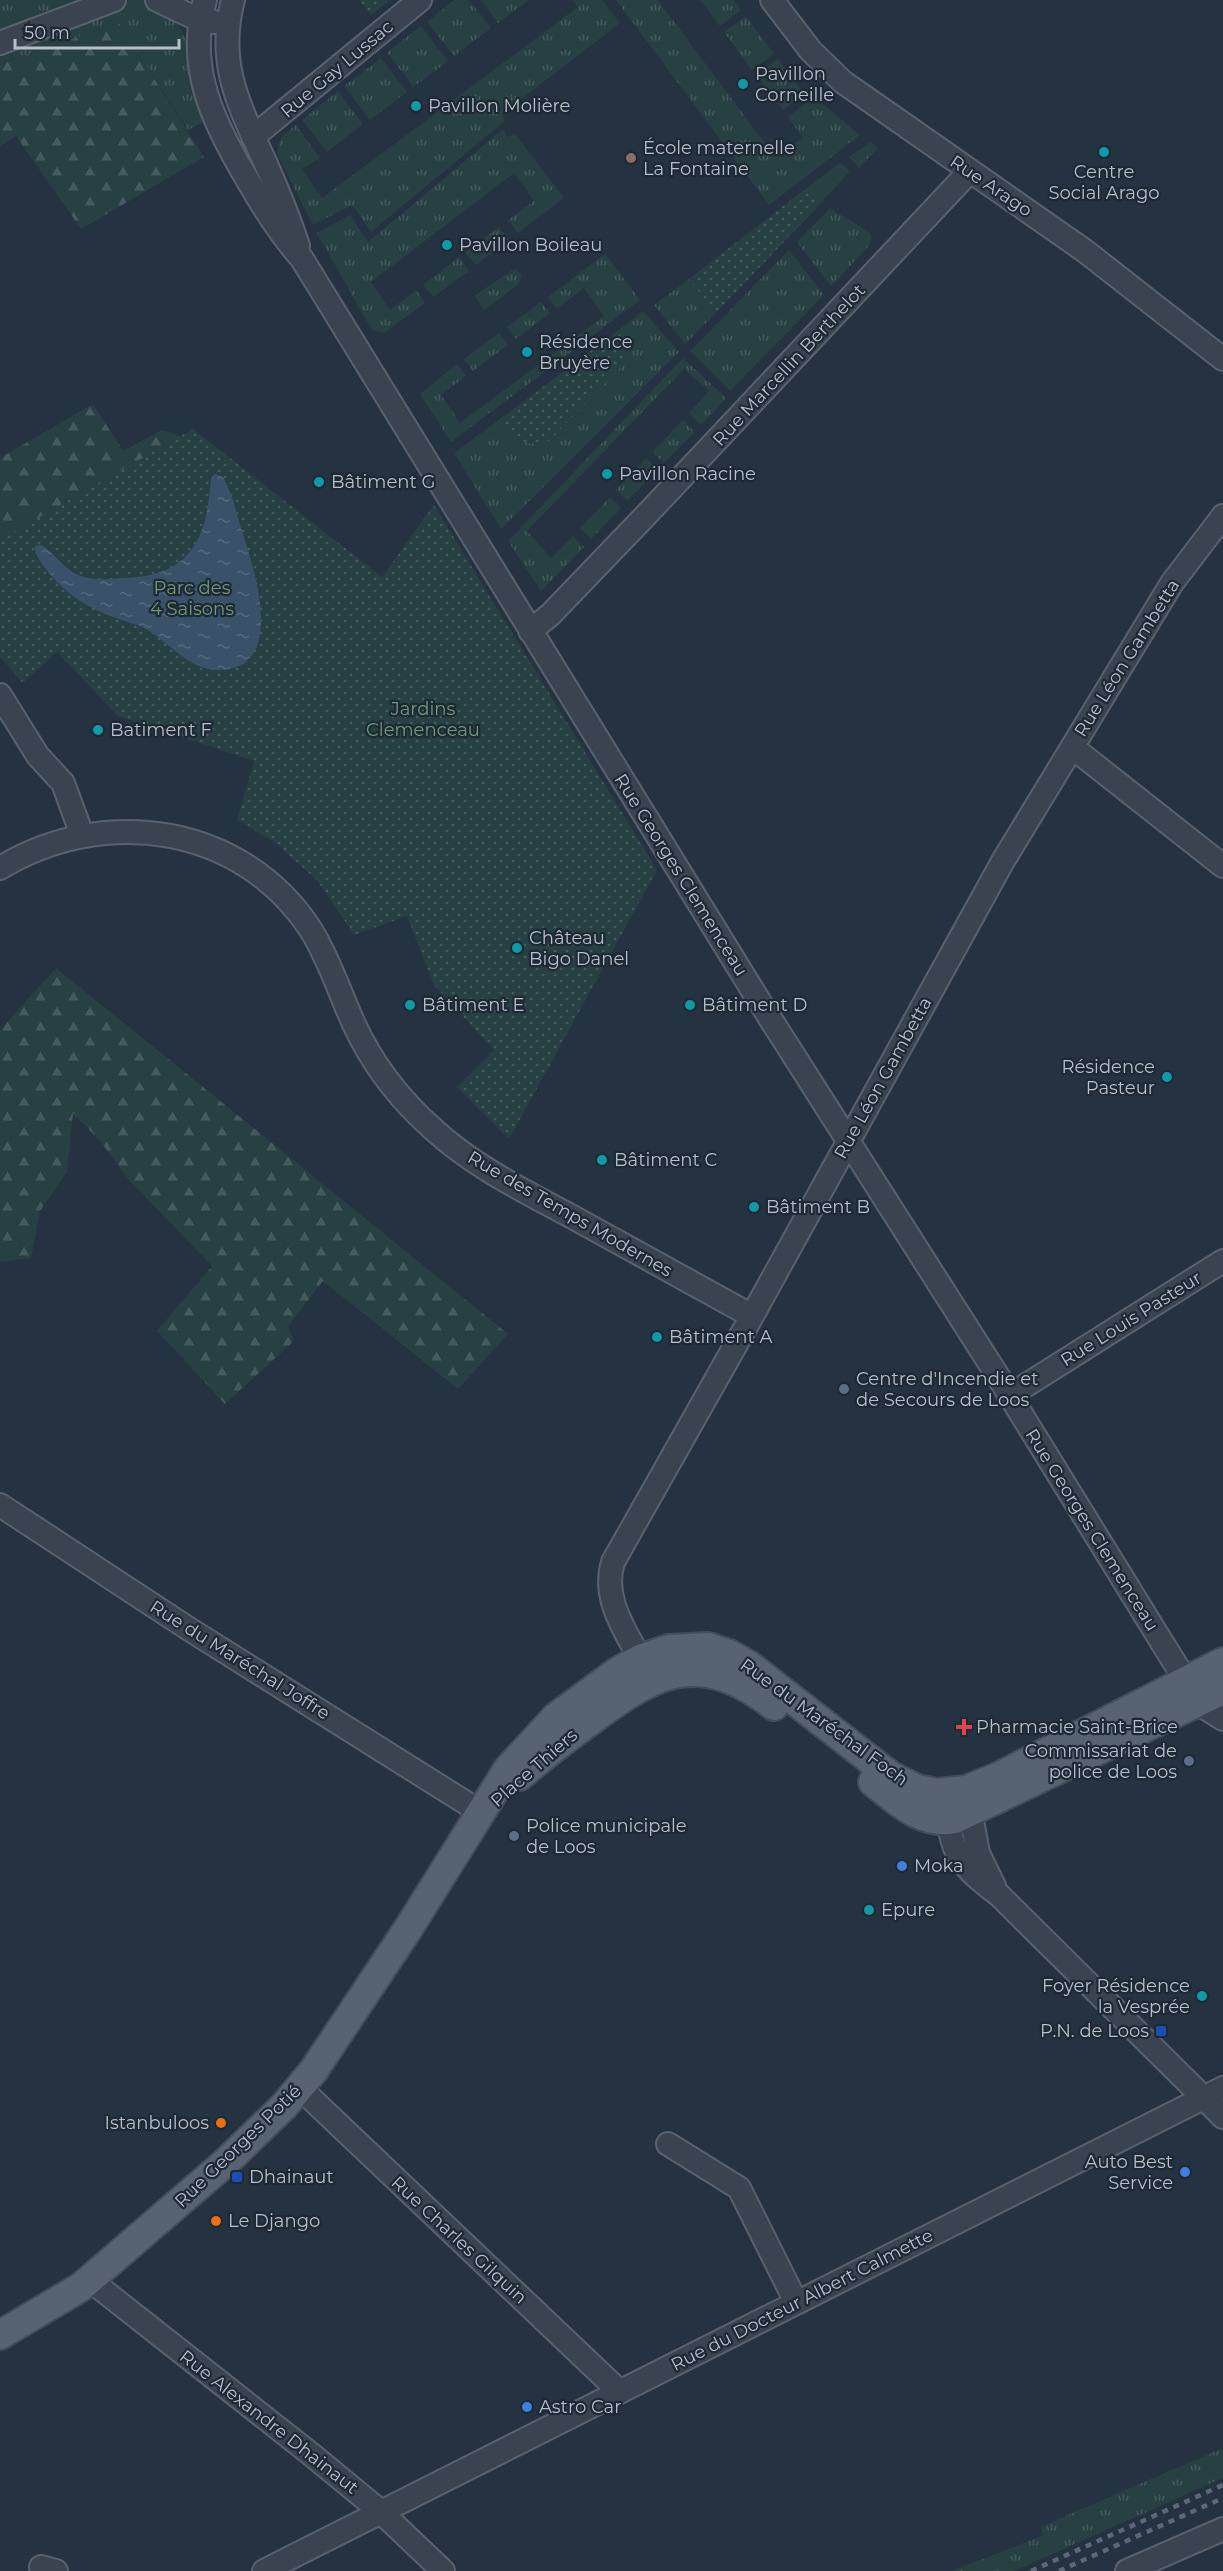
<svg xmlns="http://www.w3.org/2000/svg" width="1223" height="2571" viewBox="0 0 1223 2571" font-family="Montserrat,sans-serif">
  <style>
    .grass { fill: url(#grass-tufts) }
    .forest { fill: url(#forest-firs) }
    .park { fill: url(#park-dots) }
    .pitch { fill: #274042 }
    .water { fill: url(#water-ripples) }
    .lines { fill: none; stroke-linecap: round; stroke-linejoin: round }
    .minor-casing { stroke: #57626e; stroke-width: 26 }
    .major-casing { stroke: #434d5a; stroke-width: 32 }
    .minor { stroke: #394450; stroke-width: 22 }
    .major { stroke: #576370; stroke-width: 28 }
    .rail { stroke: #5b6877; stroke-width: 4.5; stroke-dasharray: 6 6; stroke-linecap: butt }
    .culture-dot { fill: #0f9aa8; stroke: #1e2936; stroke-width: 2 }
    .education-dot { fill: #8d6e63; stroke: #1e2936; stroke-width: 2 }
    .service-dot { fill: #5c6f8a; stroke: #1e2936; stroke-width: 2 }
    .health-dot { fill: #e0444e; stroke: #1e2936; stroke-width: 2 }
    .shop-dot { fill: #3f7fe0; stroke: #1e2936; stroke-width: 2 }
    .transit-dot { fill: #1a4fb4; stroke: #1e2936; stroke-width: 2 }
    .food-dot { fill: #e8710a; stroke: #1e2936; stroke-width: 2 }
    .labels { text-anchor: middle; stroke-width: 4.5; stroke-linejoin: round; paint-order: stroke }
    .street-label { font-size: 18px; fill: #b6bfcb; stroke: #1e2936 }
    .poi-label { font-size: 18px; fill: #b6bfcb; stroke: #1e2936; text-anchor: start }
    .park-label { font-size: 18px; fill: #6c9c75; stroke: #1e2936 }
  </style>
  <defs>
    <pattern id="grass-tufts" width="24" height="20" patternUnits="userSpaceOnUse" patternTransform="scale(1.5)"><rect width="24" height="20" fill="#274042"/><path d="M3 7l-1-3M5 7V3M7 7l1-3M15 17l-1-3M17 17v-4M19 17l1-3" fill="none" stroke="#445a5c"/></pattern>
    <pattern id="forest-firs" width="22" height="20" patternUnits="userSpaceOnUse" patternTransform="scale(1.5)"><rect width="22" height="20" fill="#274042"/><path d="M5 1l3.5 6h-7zM16 11l3.5 6h-7z" fill="#445a5c"/></pattern>
    <pattern id="park-dots" width="8" height="8" patternUnits="userSpaceOnUse" patternTransform="scale(1.5)"><rect width="8" height="8" fill="#274042"/><path d="M2 2h.1M6 6h.1" fill="none" stroke="#445a5c" stroke-width="1.8" stroke-linecap="round"/></pattern>
    <pattern id="water-ripples" width="26" height="14" patternUnits="userSpaceOnUse" patternTransform="scale(1.5)"><rect width="26" height="14" fill="#3a516a"/><path d="M2 4q2-2 4 0t4 0M15 11q2-2 4 0t4 0" fill="none" stroke="#54687e"/></pattern>
  </defs>
  <rect width="100%" height="100%" fill="#253241"/>
  <path class="grass" d="M0,0H147L180,27L190,48V75L205,121L188,130L119,23L0,64Z
    M454,0H469L491,28L454,56L427,22Z
    M481,0H529L498,23Z
    M573,0H602L620,23L502,114L505,121L371,232L352,205L313,225L279,158C274,141 283,135 296,125L320,158L302,169L322,198L578,7Z
    M616,0H658L775,157L803,138L788,117L808,101L818,100L860,135L769,205Z
    M700,0H734L741,10L720,26Z
    M746,16L774,54L752,70L724,32Z
    M421,26L448,61L413,87L387,52Z
    M381,58L407,92L370,120L344,86Z
    M778,59L804,94L783,110L757,76Z
    M338,91L363,124L327,152L302,120Z
    M503,129L507,137L515,134L564,198L518,233L508,220L534,201L514,173L371,282L390,310L416,290L425,303L384,333L372,330L317,233L350,215L368,242Z
    M870,142L878,148L859,168L849,157Z
    M830,208L869,232L872,237L868,247L831,286L797,242Z
    M499,227L509,240L476,265L465,253Z
    M789,250L824,295L730,391L690,351Z
    M605,254L640,300L451,442L420,394L457,364L466,376L441,395L460,423L604,316L584,288L557,309L548,297Z
    M459,257L469,271L433,297L423,285Z
    M514,269L522,274L518,285L484,310L474,296Z
    M689,279L716,313L685,344L654,305Z
    M541,302L550,313L516,339L507,327Z
    M643,311L679,352L501,529L454,453L496,422L523,443L622,348L612,335Z
    M499,333L508,345L473,371L464,359Z
    M683,358L726,398L701,425L689,413L709,391L684,369L527,531L551,558L573,536L584,547L541,591L508,541Z
    M683,420L695,432L664,463L652,452Z
    M646,458L658,469L627,501L616,490Z
    M610,497L621,508L591,539L580,528Z
    M1223,2448V2478L1014,2571H952L1044,2535L1040,2527Z"/>
  <path class="forest" d="M119,23L204,157L81,229L16,136L0,146V64Z
    M93,404L123,451L162,430L181,436L0,637V458Z
    M56,968L508,1334L458,1389L323,1281L288,1326L294,1341L225,1404L157,1331L212,1266L130,1181L100,1141L73,1113L67,1172L40,1211L31,1258L0,1262V1030Z"/>
  <path class="park" d="M359,0H390L371,15Z
    M804,190L821,203L716,313L689,279Z
    M612,335L626,358L621,367L549,441C523,449 516,438 496,422Z
    M193,429L382,577L434,505L657,870L509,1139L457,1087L494,1050L434,985L407,916L354,935L317,880L274,842L237,820L254,761L118,716L57,652L23,683L0,657V540Z"/>
  <path class="pitch" d="M840,163L850,171L821,203L804,190Z"/>
  <path class="water" d="M215,474L223,477C232,493 236,511 241,528C253,565 290,671 217,670C190,670 168,642 146,629C137,624 126,622 116,618C89,609 67,595 49,573C44,566 37,559 35,550V546L41,545C55,553 65,571 81,576C93,581 110,579 123,578C190,577 207,540 211,478Z"/>
  <g class="lines">
    <defs>
      <path id="minor" d="M157,0L191,16L214,22
        M205,0C186,67 213,122 247,179C263,207 280,234 302,259L761,1004L999,1378L1171,1657L1202,1706L1223,1719
        M233,0C216,65 240,107 266,164C278,191 289,218 298,246
        M772,0L811,51L843,82L1085,251L1223,359
        M0,43L114,0
        M253,137L420,0
        M530,631L550,615L650,511L969,172
        M0,695L38,756L63,783L82,835
        M1072,747L1223,866
        M0,868C104,805 242,824 311,930C329,959 339,991 353,1022C372,1064 399,1099 433,1129C472,1165 520,1189 567,1214C628,1248 691,1282 752,1316
        M1009,1396L1223,1261
        M0,1505L189,1629L482,1813
        M640,1659C624,1628 602,1598 613,1562L752,1316L1003,861L1172,583L1223,516
        M968,1798L978,1853L994,1886
        M948,1803C948,1851 961,1867 999,1895L1223,2117
        M300,2088L619,2391
        M668,2144L739,2188L796,2302
        M90,2280L312,2455L380,2511L443,2571
        M41,2567L56,2571
        M264,2571L1223,2088
        M1127,2571L1223,2529"/>
      <path id="major" d="M520,1776C543,1756 568,1737 593,1719C660,1669 702,1650 774,1706
        M873,1782C897,1801 922,1826 955,1819L1223,1690
        M0,2335L81,2287L226,2162L284,2106L314,2070L408,1929L508,1769L556,1717L617,1672L640,1659L669,1649L708,1647L729,1654L750,1666L891,1776L917,1789L936,1793L966,1790L1000,1776L1223,1662"/>
    </defs>
    <use href="#minor" class="minor-casing"/>
    <use href="#major" class="major-casing"/>
    <use href="#minor" class="minor"/>
    <use href="#major" class="major"/>
    <path class="rail" d="M1031,2571L1223,2485
      M1059,2571L1223,2498"/>
  </g>
  <g class="culture-dot">
    <circle cx="743" cy="84" r="6"/>
    <circle cx="416" cy="106" r="6"/>
    <circle cx="1104" cy="152" r="6"/>
    <circle cx="447" cy="245" r="6"/>
    <circle cx="527" cy="352" r="6"/>
    <circle cx="607" cy="474" r="6"/>
    <circle cx="319" cy="482" r="6"/>
    <circle cx="98" cy="730" r="6"/>
    <circle cx="517" cy="948" r="6"/>
    <circle cx="410" cy="1005" r="6"/>
    <circle cx="690" cy="1005" r="6"/>
    <circle cx="1167" cy="1077" r="6"/>
    <circle cx="602" cy="1160" r="6"/>
    <circle cx="754" cy="1207" r="6"/>
    <circle cx="657" cy="1337" r="6"/>
    <circle cx="869" cy="1910" r="6"/>
    <circle cx="1202" cy="1996" r="6"/>
  </g>
  <circle class="education-dot" cx="631" cy="158" r="6"/>
  <g class="service-dot">
    <circle cx="844" cy="1389" r="6"/>
    <circle cx="1189" cy="1761" r="6"/>
    <circle cx="514" cy="1836" r="6"/>
  </g>
  <path class="health-dot" d="M961 1718h6v6h6v6h-6v6h-6v-6h-6v-6h6z"/>
  <g class="shop-dot">
    <circle cx="902" cy="1866" r="6"/>
    <circle cx="1185" cy="2172" r="6"/>
    <circle cx="527" cy="2407" r="6"/>
  </g>
  <g class="transit-dot">
    <rect x="1155" y="2025" width="12" height="12" rx="3"/>
    <rect x="231" y="2171" width="12" height="12" rx="3"/>
  </g>
  <g class="food-dot">
    <circle cx="221" cy="2123" r="6"/>
    <circle cx="216" cy="2221" r="6"/>
  </g>
  <g class="labels">
    <g class="street-label">
      <text transform="translate(337 69) rotate(-40)" y="6">Rue Gay Lussac</text>
      <text transform="translate(991 186) rotate(34)" y="6">Rue Arago</text>
      <text transform="translate(789 365) rotate(-47)" y="6">Rue Marcellin Berthelot</text>
      <text transform="translate(1127 658) rotate(-58)" y="6">Rue Léon Gambetta</text>
      <text transform="translate(681 875) rotate(58)" y="6">Rue Georges Clemenceau</text>
      <text transform="translate(883 1078) rotate(-61)" y="6">Rue Léon Gambetta</text>
      <text transform="translate(570 1214) rotate(30)" y="6">Rue des Temps Modernes</text>
      <text transform="translate(1131 1319) rotate(-32)" y="6">Rue Louis Pasteur</text>
      <text transform="translate(1092 1530) rotate(58)" y="6">Rue Georges Clemenceau</text>
      <text transform="translate(240 1660) rotate(32)" y="6">Rue du Maréchal Joffre</text>
      <text transform="translate(824 1722) rotate(36)" y="6">Rue du Maréchal Foch</text>
      <text transform="translate(534 1768) rotate(-41)" y="6">Place Thiers</text>
      <text transform="translate(238 2146) rotate(-44)" y="6">Rue Georges Potié</text>
      <text transform="translate(459 2240) rotate(43)" y="6">Rue Charles Gilquin</text>
      <text transform="translate(802 2300) rotate(-27)" y="6">Rue du Docteur Albert Calmette</text>
      <text transform="translate(269 2422) rotate(38)" y="6">Rue Alexandre Dhainaut</text>
    </g>
    <g class="poi-label">
      <text x="755" y="80">Pavillon<tspan x="755" dy="21">Corneille</tspan></text>
      <text x="428" y="112">Pavillon Molière</text>
      <text x="643" y="154">École maternelle<tspan x="643" dy="21">La Fontaine</tspan></text>
      <text x="1104" y="178" text-anchor="middle">Centre<tspan x="1104" dy="21">Social Arago</tspan></text>
      <text x="459" y="251">Pavillon Boileau</text>
      <text x="539" y="348">Résidence<tspan x="539" dy="21">Bruyère</tspan></text>
      <text x="619" y="480">Pavillon Racine</text>
      <text x="331" y="488">Bâtiment G</text>
      <text x="110" y="736">Batiment F</text>
      <text x="529" y="944">Château<tspan x="529" dy="21">Bigo Danel</tspan></text>
      <text x="422" y="1011">Bâtiment E</text>
      <text x="702" y="1011">Bâtiment D</text>
      <text x="1155" y="1073" text-anchor="end">Résidence<tspan x="1155" dy="21">Pasteur</tspan></text>
      <text x="614" y="1166">Bâtiment C</text>
      <text x="766" y="1213">Bâtiment B</text>
      <text x="669" y="1343">Bâtiment A</text>
      <text x="856" y="1385">Centre d'Incendie et<tspan x="856" dy="21">de Secours de Loos</tspan></text>
      <text x="976" y="1733">Pharmacie Saint-Brice</text>
      <text x="1177" y="1757" text-anchor="end">Commissariat de<tspan x="1177" dy="21">police de Loos</tspan></text>
      <text x="526" y="1832">Police municipale<tspan x="526" dy="21">de Loos</tspan></text>
      <text x="914" y="1872">Moka</text>
      <text x="881" y="1916">Epure</text>
      <text x="1190" y="1992" text-anchor="end">Foyer Résidence<tspan x="1190" dy="21">la Vesprée</tspan></text>
      <text x="1149" y="2037" text-anchor="end">P.N. de Loos</text>
      <text x="209" y="2129" text-anchor="end">Istanbuloos</text>
      <text x="1173" y="2168" text-anchor="end">Auto Best<tspan x="1173" dy="21">Service</tspan></text>
      <text x="249" y="2183">Dhainaut</text>
      <text x="228" y="2227">Le Django</text>
      <text x="539" y="2413">Astro Car</text>
    </g>
    <g class="park-label">
      <text x="192" y="594">Parc des<tspan x="192" dy="21">4 Saisons</tspan></text>
      <text x="423" y="715">Jardins<tspan x="423" dy="21">Clemenceau</tspan></text>
    </g>
  </g>
  <path d="M15 39v9h164v-9" fill="none" stroke="#b6bfcb" stroke-width="3"/>
  <text x="24" y="39" font-size="18" fill="#b6bfcb" stroke="#1e2936" stroke-width="4.5" paint-order="stroke">50 m</text>
</svg>
